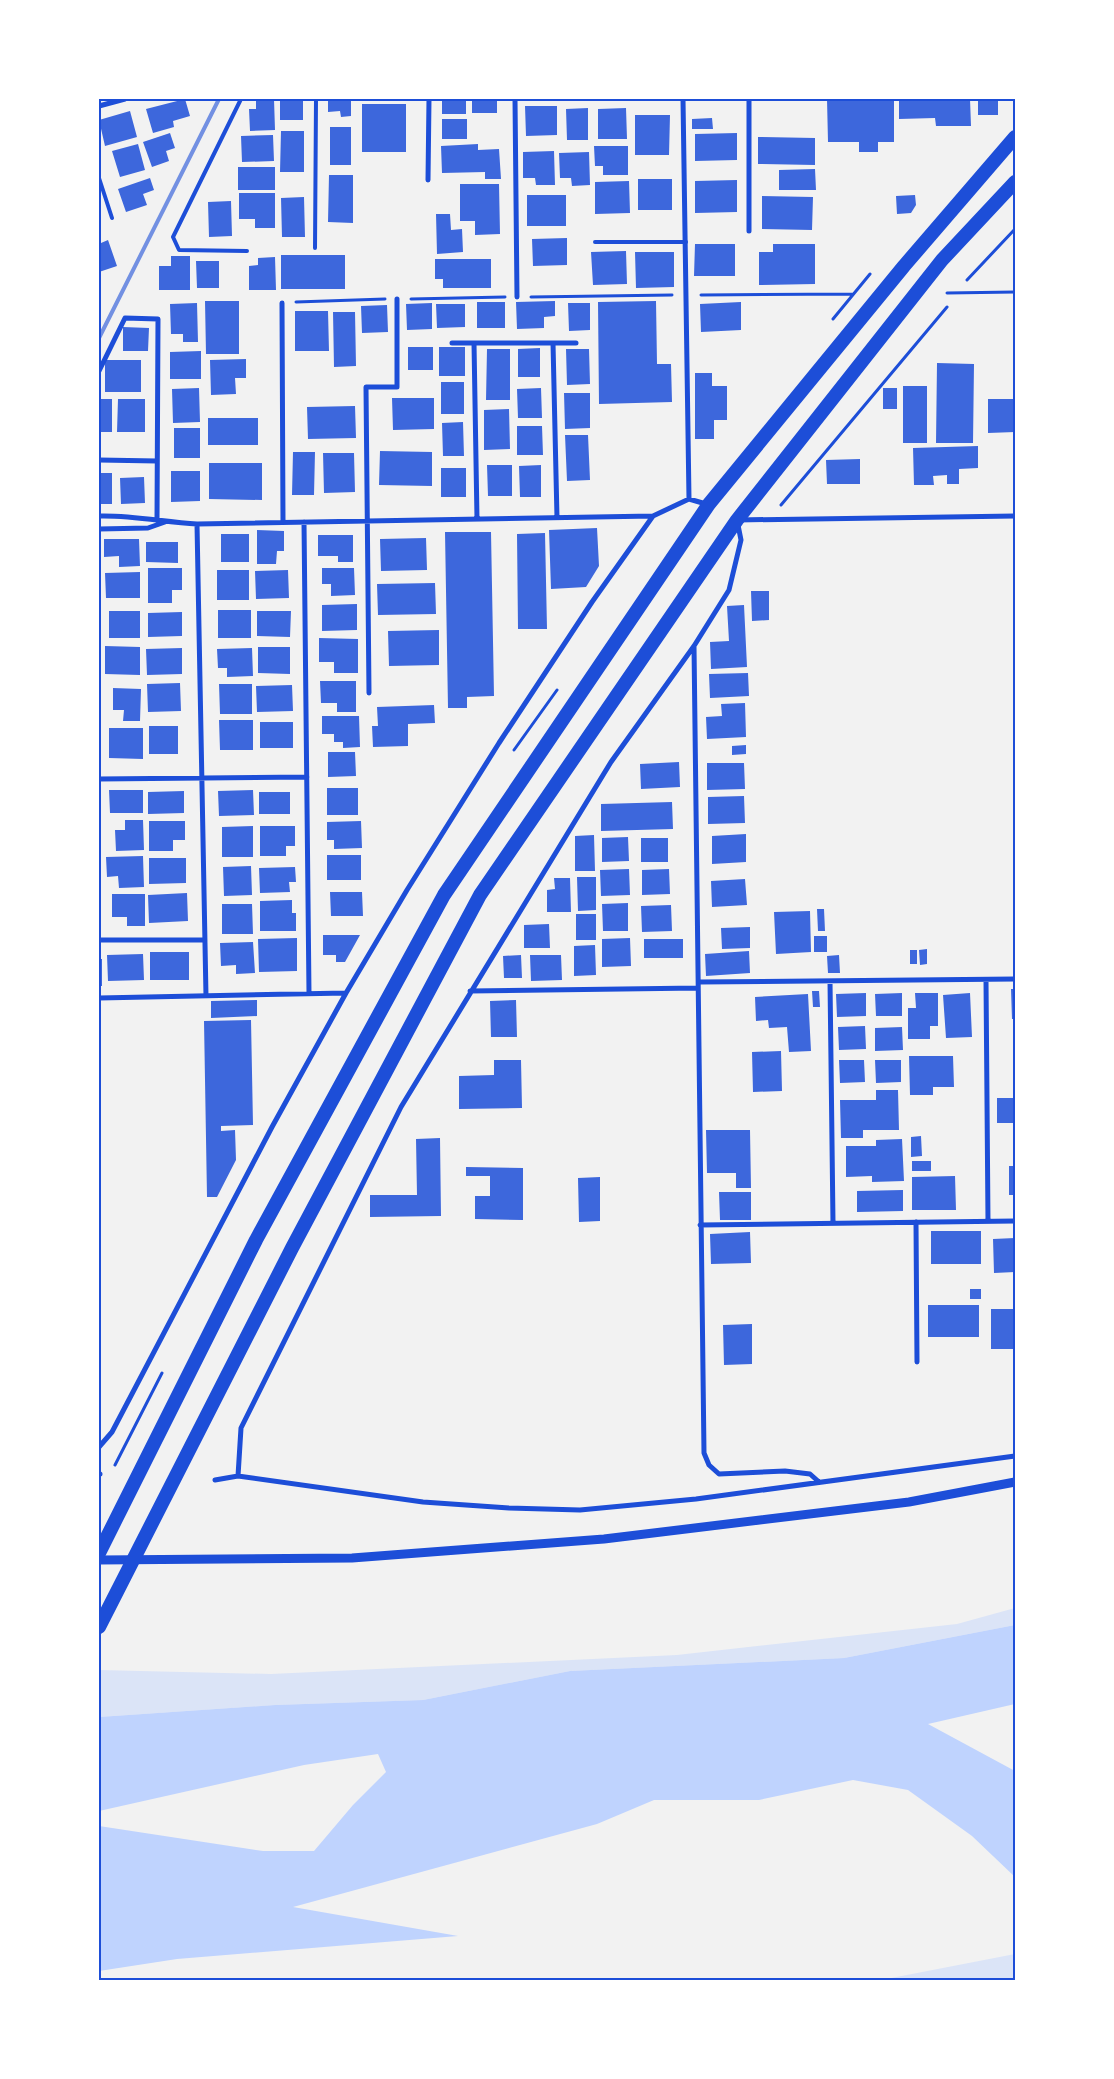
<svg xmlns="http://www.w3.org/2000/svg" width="1114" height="2079" viewBox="0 0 1114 2079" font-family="'Fira Sans Condensed',sans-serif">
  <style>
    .green { fill: #dbe4f7 }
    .water { fill: #bfd3fe }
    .building { fill: #3d67dc }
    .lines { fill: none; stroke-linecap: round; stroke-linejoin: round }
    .path { stroke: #1d4ed8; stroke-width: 3 }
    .service { stroke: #1d4ed8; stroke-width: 4 }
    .minor { stroke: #1d4ed8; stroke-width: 5 }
    .tertiary { stroke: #1d4ed8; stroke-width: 9 }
    .trunk { stroke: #1d4ed8; stroke-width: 14 }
    .rail { stroke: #7290e2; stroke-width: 4 }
    .neatline { fill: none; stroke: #1d4ed8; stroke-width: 2 }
  </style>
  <rect width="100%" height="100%" fill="#f2f2f2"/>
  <path class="green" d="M1015,1608V1625L844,1658L570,1671L423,1700L275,1705L99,1717V1670L271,1674L677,1655L957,1624Z
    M1015,1954V1980H881Z"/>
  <path class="water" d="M1015,1625V1704L928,1724L1015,1771V1877L972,1836L908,1790L853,1780L759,1800H654L597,1824L293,1907L458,1936L177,1959L99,1971V1826L263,1851H314L353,1805L386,1772L378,1754L304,1765L99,1811V1717L275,1705L423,1700L570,1671L844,1658Z"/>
  <path class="building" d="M185,99L190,116L173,121L174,127L153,133L146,109Z
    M256,99H274L275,130L250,131L249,109H256Z
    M280,99H303V120H280Z
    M328,99H351V116L341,117L340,111L328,112Z
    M442,99H466V114H442Z
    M472,99H497V113H472Z
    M558,99H589V101H559Z
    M634,99H667V100L634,101Z
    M827,99H894V142H878V152H859V142H828Z
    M899,99H970L971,126H936L935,118L899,119Z
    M978,99H998V115H978Z
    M362,104H406V152H362Z
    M525,106H557V135L526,136Z
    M588,108V140H567L566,109Z
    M626,108L627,139H598V109Z
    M130,111L137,137L105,146L99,120Z
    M635,115H670L669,155H635Z
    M712,118L713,129H692V119Z
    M442,119H467V139H442Z
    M330,127H351V165H330Z
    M281,131H304V172H280Z
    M170,133L175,148L166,151L169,161L152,167L143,142Z
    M737,133V160L695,161V134Z
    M273,135L274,161L242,162L241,136Z
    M758,137L815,138V165L758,164Z
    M138,144L145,170L120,177L112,151Z
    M478,144V150L499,149L501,179H485V172L442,173L441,146Z
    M594,146H628V175H603V166H595Z
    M554,151L555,185H536L535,178H523V152Z
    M589,152L590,185L572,186L571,178H560L559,153Z
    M238,167H275V190H238Z
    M815,169L816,190H779V170Z
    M329,175H353V223L328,222Z
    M150,178L154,190L143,194L147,205L126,212L118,189Z
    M638,179H672V210H638Z
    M737,180V212L695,213V181Z
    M629,181L630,213L595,214V182Z
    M460,184H499L500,234L475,235V221H460Z
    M239,193H275V228H255V219H239Z
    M527,195H566V226H527Z
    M915,195L916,205L911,213L897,214L896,196Z
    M762,196L813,197L812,230L762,229Z
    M304,197L305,237H282L281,198Z
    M231,201L232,236L209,237L208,202Z
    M436,214H450L451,230L462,229L463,252L437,254Z
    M99,237L101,243L108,240L117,266L99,272Z
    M567,238V265L533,266L532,239Z
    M695,244H735V276H694Z
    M773,244H815V284L759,285V252H773Z
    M626,251L627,284L593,285L591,252Z
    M635,252H674V287L636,288Z
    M281,255H345V289H281Z
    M171,256H190V290H159V266H171Z
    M275,257L276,290H249V266L258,265V258Z
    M435,259H491V288H443V279H435Z
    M196,261H219V288H197Z
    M205,301H239V354H206Z
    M555,301V316L544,317V328L517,329L516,302Z
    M656,301L657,364H671L672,402L599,404L598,302Z
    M477,302H505V328H477Z
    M741,302V330L701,332L700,304Z
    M197,303L198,342H183V334H171L170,304Z
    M432,303V329L407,330L406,304Z
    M568,303H590V330L569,331Z
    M436,304H465V327L437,328Z
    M387,305L388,332L362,333L361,306Z
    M295,311H328L329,351H295Z
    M333,312H355L356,366L334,367Z
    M123,327L149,328L148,351H123Z
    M408,347H433V370H408Z
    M439,347H465V376H439Z
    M540,348V377H518V349Z
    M487,349H510V400H486Z
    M566,349H589L590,384L567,385Z
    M201,351V379H170V352Z
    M246,359V378H235L236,394L211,395L210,360Z
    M105,360H141V392H105Z
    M937,363L974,364L973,443H936Z
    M695,373H712V386H727V420H714V439H695Z
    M441,382H464V414H441Z
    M903,386H927V443H903Z
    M199,388L200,422L173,423L172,389Z
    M541,388L542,418H518L517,389Z
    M883,388H897V409H883Z
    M564,393H590V428L565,429Z
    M392,398H434V429L393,430Z
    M99,399H112V432H99Z
    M118,399H145V432H117Z
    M988,399H1015V432L988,433Z
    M355,406L356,438L308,439L307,407Z
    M509,409L510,449L484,450V410Z
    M208,418H258V445H208Z
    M463,422L464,456H443L442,423Z
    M517,426H542L543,455H517Z
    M174,428H200V458H174Z
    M565,435H588L590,480L567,481Z
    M978,446V468L959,469V484H947V475L933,476L934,485H914L913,448Z
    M380,451L432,452V486L379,485Z
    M293,452H315L314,495H292Z
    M323,453H354L355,492L324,493Z
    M860,459V484H827L826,460Z
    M209,463H262V500L209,499Z
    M487,465H512V496H488Z
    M541,465V497H520L519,466Z
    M441,468H466V497H441Z
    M171,471H200V501L171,502Z
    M99,473H112V504H99Z
    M144,477L145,503L121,504L120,478Z
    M597,528L599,566L586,587L551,589L549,530Z
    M257,530L284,531V551H277L276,564H257Z
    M445,532H491L494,696L467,697V708H448Z
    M545,533L547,629H518L517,534Z
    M221,534H249V562H221Z
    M318,535H353V562H338V556H318Z
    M426,538L427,570L381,571L380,539Z
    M104,539H139L140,566L119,567V556L104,557Z
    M146,542H178V563L146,562Z
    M148,568H182V590H172V603H148Z
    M322,568H354L355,595L331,596V584H322Z
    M217,570H249V600H217Z
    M288,570L289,598L256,599L255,571Z
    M140,572V598H106L105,573Z
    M435,583L436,614L378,615L377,584Z
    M751,591H769V620L752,621Z
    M357,604V630L322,631V605Z
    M744,605L747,667L711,669L710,642L729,641L727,606Z
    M218,610H251V638H218Z
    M109,611H140V638H109Z
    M257,611H291L290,637L257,636Z
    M182,612V636L148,637V613Z
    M439,630V665L389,666L388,631Z
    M319,638L358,639V673H334V662H319Z
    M105,646L140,647V675L105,674Z
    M258,647H290V674L258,673Z
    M182,648V674L147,675L146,649Z
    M252,648L253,676L227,677V668H218L217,649Z
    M748,673L749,696L710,698L709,674Z
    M320,681H356V712H337V703H321Z
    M180,683L181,711L148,712L147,684Z
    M219,684H252V714H220Z
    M292,685L293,711L257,712L256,686Z
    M113,688L141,689L140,721H123L124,710H113Z
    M745,703L746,737L707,739L706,717L722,716L721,704Z
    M434,705L435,723L408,724V746L373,747L372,726H378L377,707Z
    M322,716H359L360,747L343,748V742H334V734H322Z
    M219,720H253V750H220Z
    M260,722H293V748H260Z
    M149,726H178V754H149Z
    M109,728H143V759L109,758Z
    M746,745V754L732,755V746Z
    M328,752H355L356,776L328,777Z
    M679,762L680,787L641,789L640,764Z
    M707,763H744L745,789L707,790Z
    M327,788H358V815H327Z
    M109,790H143V813H110Z
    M253,790L254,815L219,816L218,791Z
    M184,791V813L148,814V792Z
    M259,792H290V814H259Z
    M744,796L745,823L708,824V797Z
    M672,802L673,829L601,831V804Z
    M125,820H143L144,850L116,851L115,830H125Z
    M149,821H185V840H173V851H149Z
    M361,821L362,848L334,849V840H327V822Z
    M253,826V857H222V827Z
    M260,826H295V846H286V856H260Z
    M746,834V862L712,864V836Z
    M594,835L595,871H575V836Z
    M628,837L629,861L602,862V838Z
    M641,838H668V862H641Z
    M327,855H361V880H327Z
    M143,856L144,887L119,888L118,876L107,877L106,857Z
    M149,858H186V883L149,884Z
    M251,866L252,895L224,896L223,867Z
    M295,867L296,882H289L290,892L260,893L259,868Z
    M629,869L630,895L601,896L600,870Z
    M669,869L670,894L642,895V870Z
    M577,877H596V910L578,911Z
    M554,878H570L571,912H547V890L555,889Z
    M745,879L747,905L712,907L711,881Z
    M330,892H362L363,916H331Z
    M187,893L188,921L149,923L148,895Z
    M112,894H145V926H127V917H112Z
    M292,900V913H296V931H260V901Z
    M628,903V931H603L602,904Z
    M222,904H252L253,934H222Z
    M671,905L672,931L642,932L641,906Z
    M817,909H824L825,931H818Z
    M810,911L811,952L776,954L774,912Z
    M576,914H596V940H576Z
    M549,924L550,948H524V925Z
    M750,927V948L722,949L721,928Z
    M323,935H360L345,962H336V955H323Z
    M814,936H827V952H814Z
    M297,938V971L259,972L258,939Z
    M630,938L631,966L602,967V939Z
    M644,939H683V958H644Z
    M253,942L255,973L236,974V965L221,966L220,943Z
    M595,945L596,975L574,976V946Z
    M927,949V964L920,965L919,950Z
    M910,950H917V964H910Z
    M749,951L750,973L706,976L705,954Z
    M150,952H189V980H150Z
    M143,954L144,980L108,981L107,955Z
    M521,955L522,978H504L503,956Z
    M530,955H561L562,980L531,981Z
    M839,955L840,973H828L827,956Z
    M99,959H102V986H99Z
    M1011,989H1015V1019H1012Z
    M812,991H819L820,1007H813Z
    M866,993V1016L837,1017L836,994Z
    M902,993V1016H876L875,994Z
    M915,993H938V1026H930V1039H908V1008H916Z
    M970,993L972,1037L946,1038L943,995Z
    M808,994L811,1051L789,1052L787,1027L769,1028L768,1020L756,1021L755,997Z
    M257,1000V1016L211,1018V1001Z
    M516,1000L517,1037H491L490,1001Z
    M251,1020L253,1125L221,1126V1131L235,1130L236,1160L217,1197H207L204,1021Z
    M865,1026L866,1049L839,1050L838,1027Z
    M902,1027L903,1050L875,1051V1028Z
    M1013,1028H1015V1058H1013Z
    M781,1051L782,1091L753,1092L752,1052Z
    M909,1056H953L954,1087H933V1095H910Z
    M494,1060H521L522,1108L459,1109V1076L494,1075Z
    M839,1060H864L865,1082L840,1083Z
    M875,1060H901V1082L876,1083Z
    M876,1090H898L899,1130H863V1138H841L840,1100H876Z
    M997,1098H1015V1123H997Z
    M706,1130H750L751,1188H736V1173H707Z
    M921,1136L922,1156L911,1157V1137Z
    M440,1138L441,1216L370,1217V1195H417L416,1139Z
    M902,1139L904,1181L872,1182V1176L846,1177V1146H876V1140Z
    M912,1161H931V1171H912Z
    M1009,1166H1015V1195H1009Z
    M466,1167L523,1168V1220L475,1219V1196H490V1176H466Z
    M955,1176L956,1210H912V1177Z
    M600,1177V1221L579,1222L578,1178Z
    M903,1190V1211L857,1212V1191Z
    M719,1192H751V1220H720Z
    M931,1231H981V1264H931Z
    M750,1232L751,1263L711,1264L710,1234Z
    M1015,1238V1272L994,1273L993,1239Z
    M970,1289H981V1299H970Z
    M928,1305H979V1337H928Z
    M991,1309H1015V1349H991Z
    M752,1324V1364L724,1365L723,1325Z"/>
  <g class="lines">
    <path class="path" d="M967,280L1015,229
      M947,293L1015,292
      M701,295L853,294
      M531,297L672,295
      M411,299L505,297
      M296,302L385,299
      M833,319L870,274
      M781,505L947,307
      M514,750L557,690
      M115,1465L162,1373"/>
    <path class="service" d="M241,99L173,237L179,250L247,251
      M99,178L112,218
      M595,242H686
      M315,248L316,99"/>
    <path class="minor" d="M515,99L517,297
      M683,99L689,499
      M749,99V231
      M99,106L125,99
      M428,180L429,99
      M282,303L283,522
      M452,343H576
      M474,343L477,519
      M553,343L557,518
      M99,371L125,318L158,319L157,520
      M99,460L157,461
      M99,516C132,515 164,522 197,524L653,516
      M304,522L309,993
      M197,524L206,996
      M99,529L148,528L165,522
      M694,646L704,1453L709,1465L719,1474L785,1471L810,1474L819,1482
      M369,693L366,387H397V299
      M99,779L307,777
      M99,940H205
      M986,980L988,1221
      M830,981L833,1223
      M699,982L1015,979
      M470,991L698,988
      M99,998L346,993
      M916,1222L917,1362
      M700,1225L1015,1221
      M99,1447L112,1432L272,1127L346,993L407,890L499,743L592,602L653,516L689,499L706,504
      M99,1474H100
      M238,1476L241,1428L401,1107L611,762L694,646L729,590L741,540L737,520L1015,516
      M215,1480L238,1476L423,1502L509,1508L580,1510L696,1499L1015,1456"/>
    <path class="tertiary" d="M99,1560L352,1558L604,1539L909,1502L1015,1482"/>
    <path class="trunk" d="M99,1553L256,1240L444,895L709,504L904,266L1015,137
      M99,1627L292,1248L480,895L737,520L942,260L1015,182"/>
    <path class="rail" d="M99,338L219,99"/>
  </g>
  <rect width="1114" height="2079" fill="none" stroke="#ffffff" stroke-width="200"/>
  <rect x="100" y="100" width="914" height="1879" class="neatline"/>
</svg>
